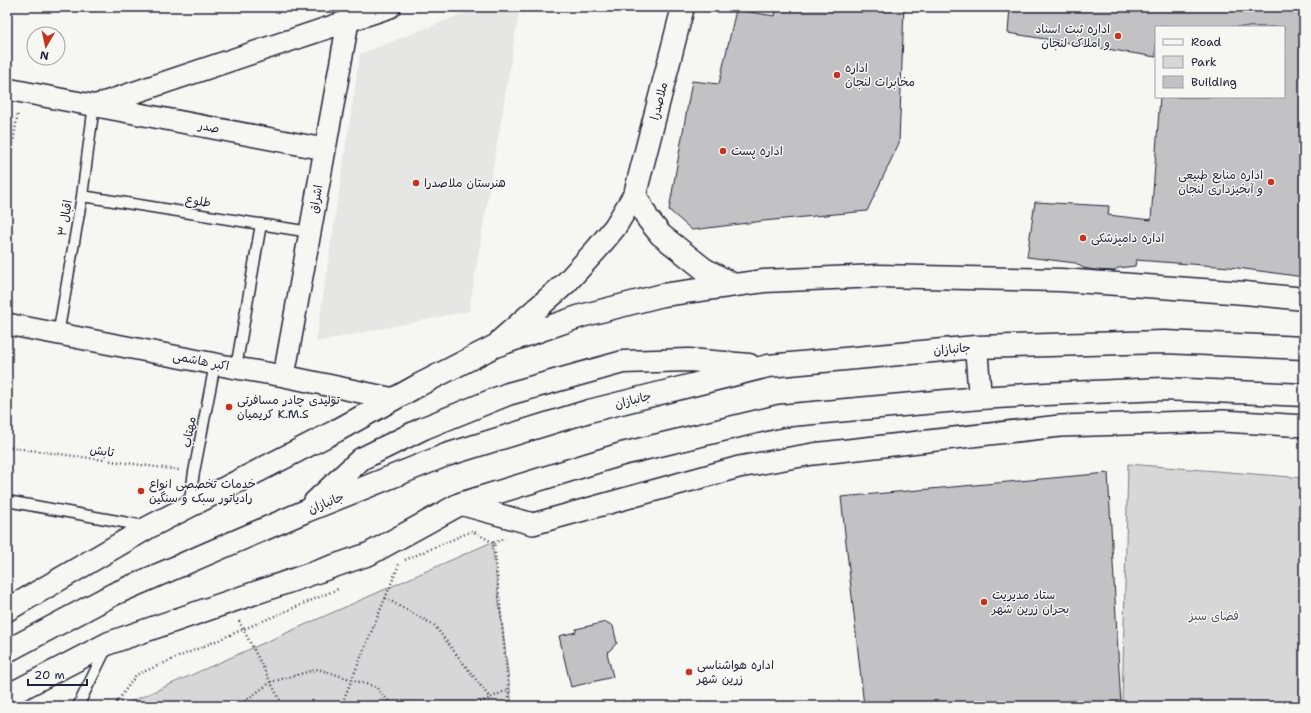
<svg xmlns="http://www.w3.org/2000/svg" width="1311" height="713" viewBox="0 0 1311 713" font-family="'Shantell Sans','Playpen Sans Arabic',sans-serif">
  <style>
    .built { fill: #e6e6e4 }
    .green { fill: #d7d7d7; stroke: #7c7c89 }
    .building { fill: #c2c2c4; stroke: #22223b }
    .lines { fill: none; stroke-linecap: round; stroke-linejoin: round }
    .lane-casing { stroke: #22223b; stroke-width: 13 }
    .street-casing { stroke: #22223b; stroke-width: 24 }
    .secondary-casing { stroke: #22223b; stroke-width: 25 }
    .primary-casing { stroke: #22223b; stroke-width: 25 }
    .path { stroke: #22223b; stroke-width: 2.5; stroke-dasharray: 1 3; stroke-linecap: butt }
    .lane { stroke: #f6f6f2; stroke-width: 10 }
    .street { stroke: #f6f6f2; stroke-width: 21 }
    .secondary { stroke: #f6f6f2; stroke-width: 22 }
    .primary { stroke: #f6f6f2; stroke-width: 22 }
    .poi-dot { fill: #c8321e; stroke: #f6f6f2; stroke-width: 1.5 }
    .labels { text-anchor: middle; stroke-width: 3; stroke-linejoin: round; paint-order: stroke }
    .poi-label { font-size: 12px; fill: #22223b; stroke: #f6f6f2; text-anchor: start }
    .street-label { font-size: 12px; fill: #22223b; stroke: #f6f6f2 }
    .park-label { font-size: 12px; fill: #4f4f62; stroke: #f6f6f2 }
  </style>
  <rect width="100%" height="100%" fill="#f6f6f2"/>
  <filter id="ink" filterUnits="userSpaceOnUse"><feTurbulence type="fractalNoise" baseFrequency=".025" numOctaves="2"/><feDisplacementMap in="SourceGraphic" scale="8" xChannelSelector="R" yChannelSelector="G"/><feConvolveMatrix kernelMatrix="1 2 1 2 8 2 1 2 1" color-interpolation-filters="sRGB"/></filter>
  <g filter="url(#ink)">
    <path class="built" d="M480,7H520L469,311L316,342L360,54Z"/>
    <path class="green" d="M1128,464L1304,478V706H1122Z
      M492,542L512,706H129L128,703Z"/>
    <path class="building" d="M776,7H904L899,143L867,211L763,221L692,230L669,210L692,81L719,84L736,10L775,16Z
      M1010,7H1304V277L1230,267L1136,260L1135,266L1118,268L1114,271L1095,270L1083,268L1076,263L1027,257L1035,202L1109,206L1108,215L1151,220L1160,97H1284V27H1156V57L1008,33Z
      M1108,473L1121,706H864L841,497Z
      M606,622L613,626L617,643L607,653L613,677L571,687L559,636L576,632V629Z"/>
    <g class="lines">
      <defs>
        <path id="lane" d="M82,196L310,232
          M58,335L82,196L94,105
          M236,368L261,224
          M7,501L145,526
          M189,506L194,472L215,364
          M78,706L106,649"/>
        <path id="street" d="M7,89L324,149
          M97,105L390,7
          M7,324L236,368L284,376L394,399
          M284,376L348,22
          M460,504L533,524L739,467L813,454L1060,426L1223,421L1304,426"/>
        <path id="secondary" d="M635,194L648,219L661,235L704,269L734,285
          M501,340L566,283L597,249L615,227L635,194L683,7
          M7,610L149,527L336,431L419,385L495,346L581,316L663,295L764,281L878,276L1061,280L1245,293L1304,299"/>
        <path id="primary" d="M976,347L980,398
          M315,502L361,459L424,428L508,394L623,362L689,360L749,365
          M7,651L114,594L306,511L446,455L589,411L768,366L976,347L1164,342L1304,348
          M7,696L109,643L369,554L460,504L622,454L780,416L980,398L1046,394L1163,389L1304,395"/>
      </defs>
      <use href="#lane" class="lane-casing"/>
      <use href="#street" class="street-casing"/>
      <use href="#secondary" class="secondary-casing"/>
      <use href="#primary" class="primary-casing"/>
      <path class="path" d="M7,179L18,112
        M7,447L179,470
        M494,543L505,538
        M405,560L472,531L494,543L510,706
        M385,598L434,625L490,698
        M239,621L283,706
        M117,701L130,706
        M114,706L136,675L338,589
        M238,706L271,682L318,669L376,687L393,706
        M341,706L400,562
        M473,706L509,689"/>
      <use href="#lane" class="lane"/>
      <use href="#street" class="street"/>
      <use href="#secondary" class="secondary"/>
      <use href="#primary" class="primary"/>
    </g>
  </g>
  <g class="poi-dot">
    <circle cx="1118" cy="36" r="4"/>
    <circle cx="837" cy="75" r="4"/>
    <circle cx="723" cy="151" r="4"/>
    <circle cx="1271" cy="182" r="4"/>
    <circle cx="416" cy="183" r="4"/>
    <circle cx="1083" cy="238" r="4"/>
    <circle cx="229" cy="407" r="4"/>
    <circle cx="141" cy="491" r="4"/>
    <circle cx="984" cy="602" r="4"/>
    <circle cx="689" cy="672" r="4"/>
  </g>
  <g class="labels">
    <g class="poi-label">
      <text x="1110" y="33" text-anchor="end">اداره ثبت اسناد<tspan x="1110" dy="14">و املاک لنجان</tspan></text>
      <text x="845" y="72">اداره<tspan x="845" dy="14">مخابرات لنجان</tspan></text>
      <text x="731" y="155">اداره پست</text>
      <text x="1263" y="179" text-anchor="end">اداره منابع طبیعی<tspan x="1263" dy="14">و آبخیزداری لنجان</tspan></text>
      <text x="424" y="187">هنرستان ملاصدرا</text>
      <text x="1091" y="242">اداره دامپزشکی</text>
      <text x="237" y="404">تولیدی چادر مسافرتی<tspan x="237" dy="14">کریمیان K.M.S</tspan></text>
      <text x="149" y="488">خدمات تخصصی انواع<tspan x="149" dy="14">رادیاتور سبک و سنگین</tspan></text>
      <text x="992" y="599">ستاد مدیریت<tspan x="992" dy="14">بحران زرین شهر</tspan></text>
      <text x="697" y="669">اداره هواشناسی<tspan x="697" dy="14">زرین شهر</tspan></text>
    </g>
    <g class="street-label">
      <text transform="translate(659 101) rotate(-76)" y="4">ملاصدرا</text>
      <text transform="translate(209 127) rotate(11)" y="4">صدر</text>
      <text transform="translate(316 199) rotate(-80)" y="4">اشراق</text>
      <text transform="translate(198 201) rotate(9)" y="4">طلوع</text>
      <text transform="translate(65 218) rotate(-80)" y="4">اقبال ۳</text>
      <text transform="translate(952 349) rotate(-5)" y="4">جانبازان</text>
      <text transform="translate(201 361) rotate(11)" y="4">اکبر هاشمی</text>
      <text transform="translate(633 400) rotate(-14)" y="4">جانبازان</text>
      <text transform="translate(189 432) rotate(-79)" y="4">مهتاب</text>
      <text transform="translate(102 451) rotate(8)" y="4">تابش</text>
      <text transform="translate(326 503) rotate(-22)" y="4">جانبازان</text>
    </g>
    <g class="park-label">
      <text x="1214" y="620">فضای سبز</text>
    </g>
  </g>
  <rect width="1311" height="713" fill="none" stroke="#f6f6f2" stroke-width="24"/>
  <rect x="12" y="12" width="1287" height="689" fill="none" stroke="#22223b" stroke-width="1.5" filter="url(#ink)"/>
  <rect x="1155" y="26" width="130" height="72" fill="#f6f6f2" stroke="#a1a1a9"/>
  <rect x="1163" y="39" width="20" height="6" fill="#f6f6f2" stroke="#a1a1a9"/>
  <text x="1191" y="46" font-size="12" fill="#22223b">Road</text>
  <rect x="1163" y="56" width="20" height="12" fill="#d7d7d7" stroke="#a1a1a9"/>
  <text x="1191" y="66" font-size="12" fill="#22223b">Park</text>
  <rect x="1163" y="76" width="20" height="12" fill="#c2c2c4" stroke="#a1a1a9"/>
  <text x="1191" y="86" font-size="12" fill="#22223b">Building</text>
  <g transform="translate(46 46) rotate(189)"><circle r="19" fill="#f6f6f2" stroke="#a1a1a9"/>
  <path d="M0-3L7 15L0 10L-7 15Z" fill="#c8321e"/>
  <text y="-6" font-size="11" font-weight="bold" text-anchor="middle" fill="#22223b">N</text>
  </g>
  <path d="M28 679v6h59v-6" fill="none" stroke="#22223b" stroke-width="2"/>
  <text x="34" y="679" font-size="12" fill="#22223b" stroke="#f6f6f2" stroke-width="3" paint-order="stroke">20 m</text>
</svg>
